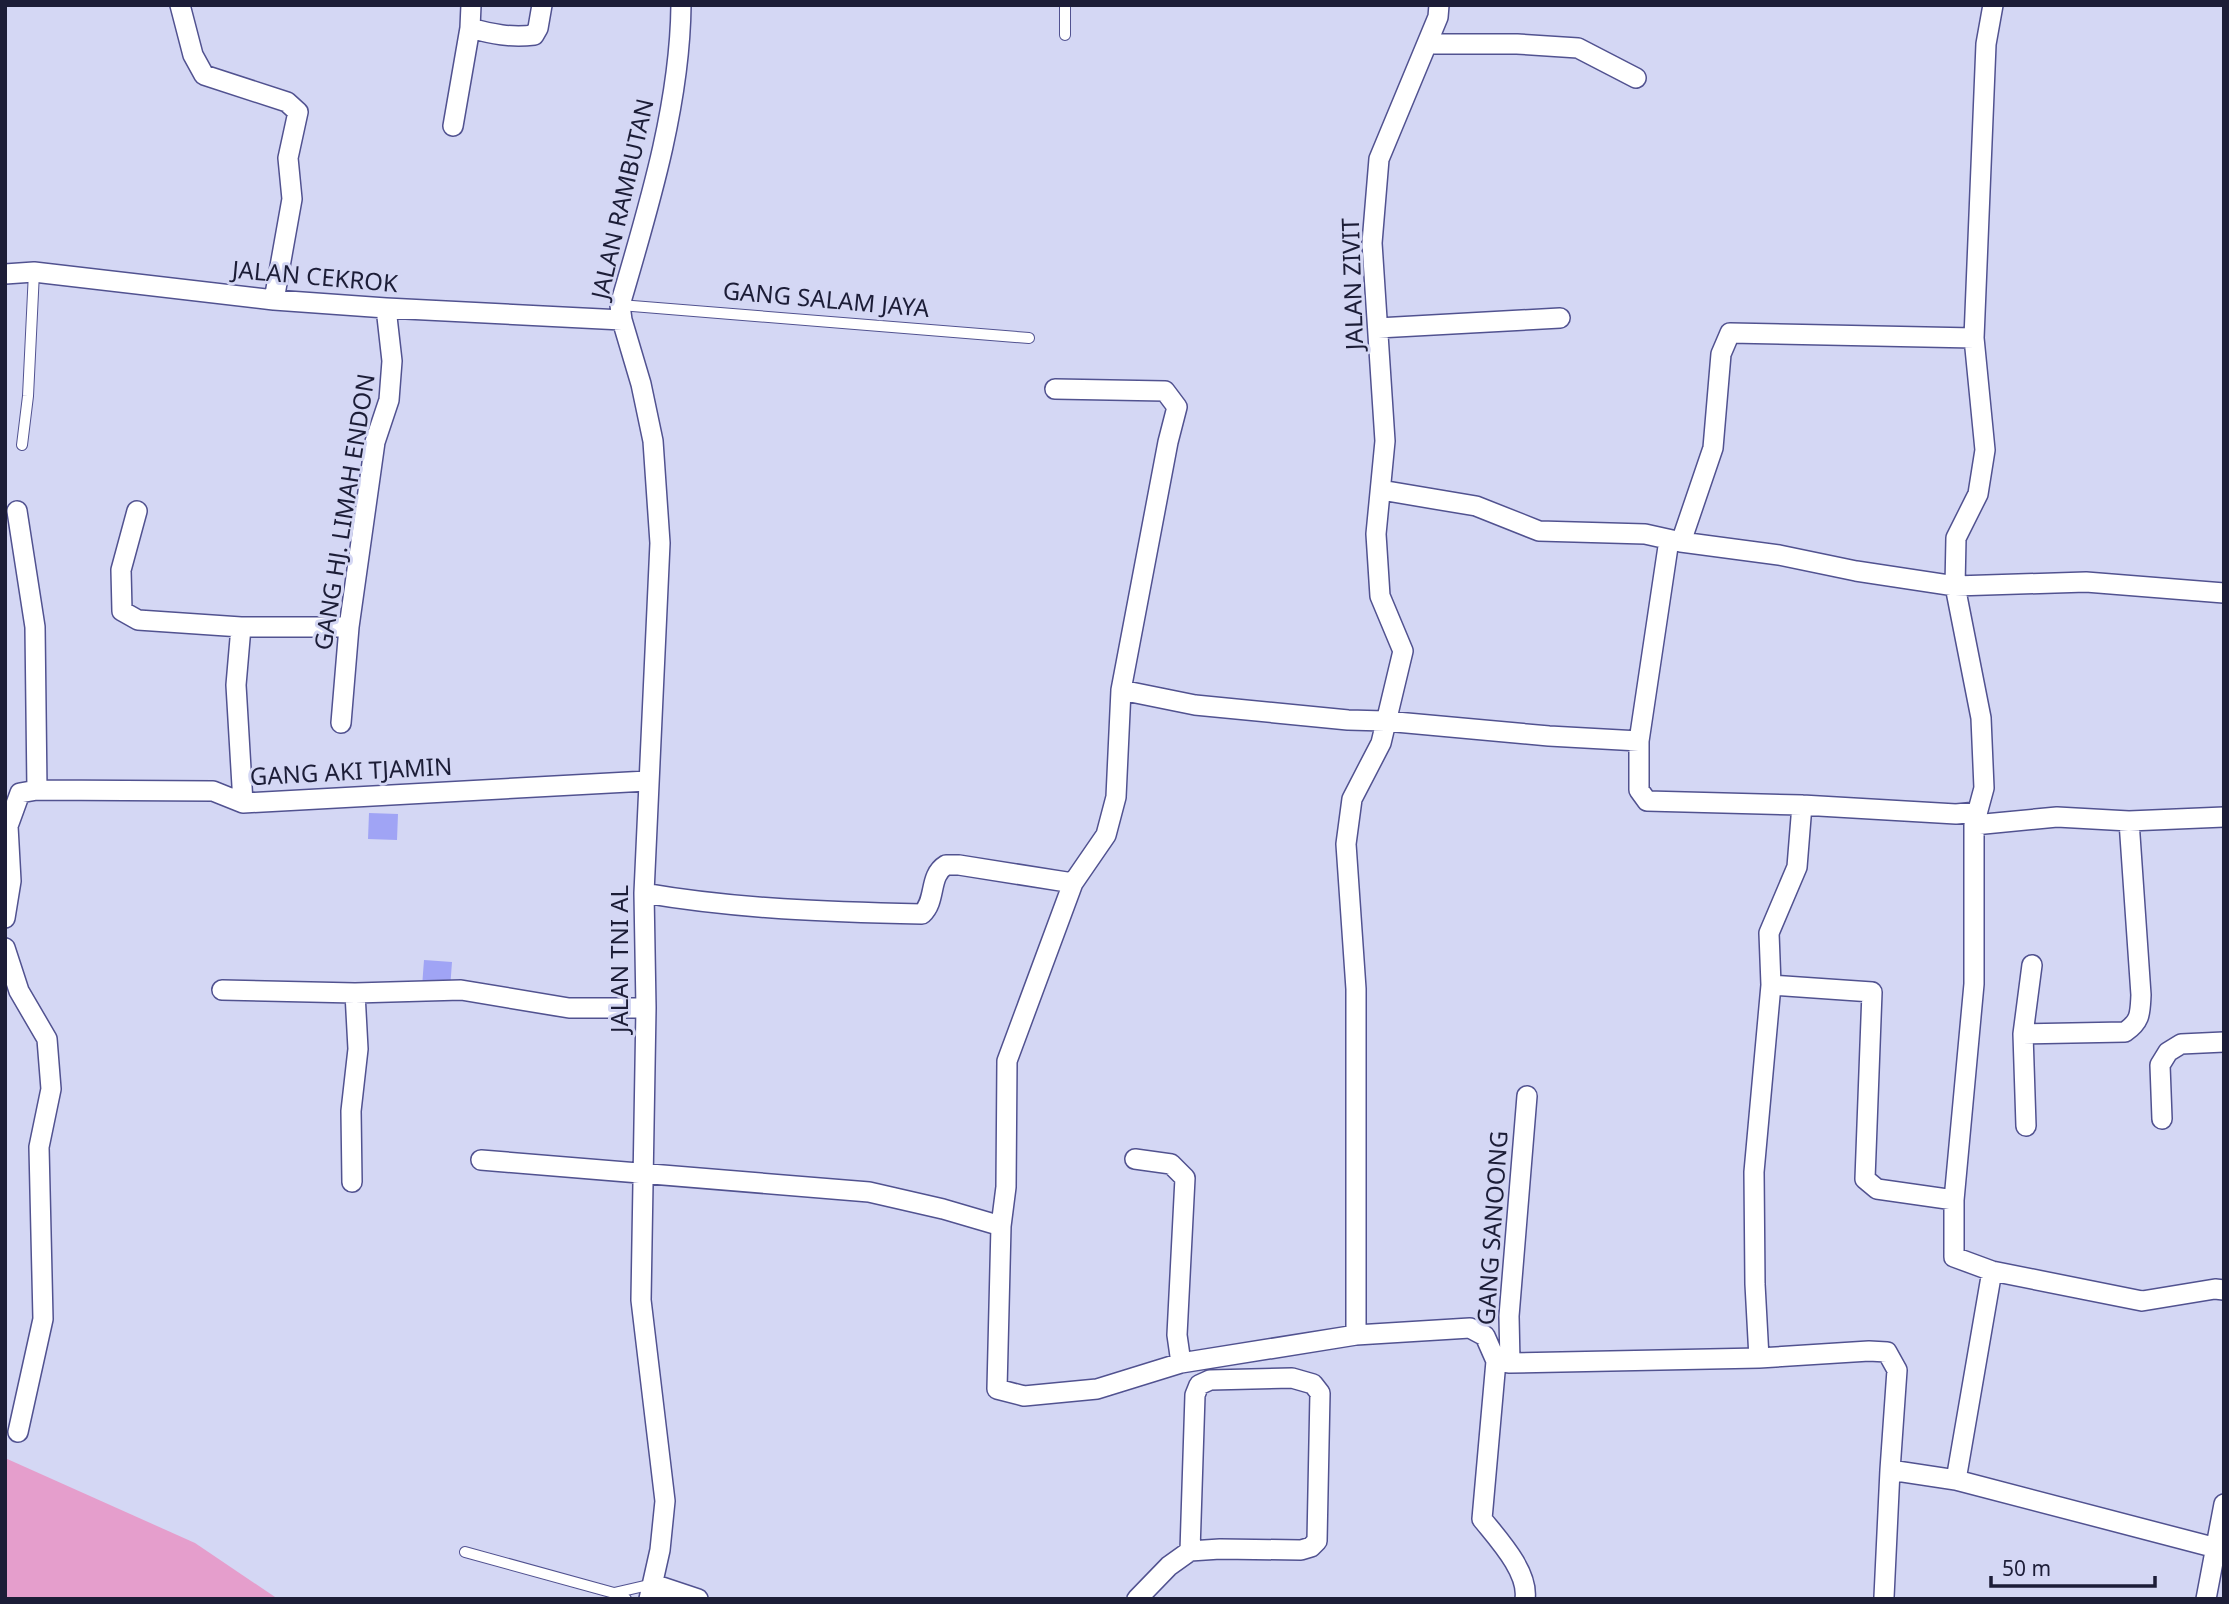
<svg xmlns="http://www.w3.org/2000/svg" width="2229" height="1604" viewBox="0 0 2229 1604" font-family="'Noto Sans',sans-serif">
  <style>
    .green { fill: #e59ecc }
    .building { fill: #a0a4f5 }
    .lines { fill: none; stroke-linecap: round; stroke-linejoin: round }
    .service-casing { stroke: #515290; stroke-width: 12 }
    .minor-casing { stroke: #515290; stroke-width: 22 }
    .service { stroke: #fff; stroke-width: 10 }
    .minor { stroke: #fff; stroke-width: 19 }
    .labels { text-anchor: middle; stroke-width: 6; stroke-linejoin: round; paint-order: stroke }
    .street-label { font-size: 24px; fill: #1c1d37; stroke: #d4d7f4 }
  </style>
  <rect width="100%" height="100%" fill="#d4d7f4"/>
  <path class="green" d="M5,1458L195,1543L278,1599H5Z"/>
  <path class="building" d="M369,813L398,814L397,840L368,839Z
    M424,960L452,962L450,989L422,987Z"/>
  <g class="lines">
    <defs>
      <path id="service" d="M1065,35V5
        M620,305L1029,338
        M22,445L28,396L34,272
        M465,1552L614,1593L626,1599
        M614,1593L653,1584"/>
      <path id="minor" d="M180,5L193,55L204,75L287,102L298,112L288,158L292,199L274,300
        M1993,5L1986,44L1974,338L1985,450L1978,494L1956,538L1955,586L1981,718L1984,788L1974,825V984L1954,1200V1257L1992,1271L2142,1301L2215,1289L2224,1290
        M470,28C492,34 511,38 534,35L538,28L542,5
        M1427,44H1517L1578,48L1636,78
        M453,126L470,28L471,5
        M5,274L34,272L274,300L386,308L622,320
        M1378,328L1560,318
        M1055,389L1165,391L1177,407L1168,442L1121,690L1116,797L1106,835L1073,883L1007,1061L1006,1187L1001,1226L997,1389L1024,1396L1097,1389L1181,1363L1356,1335L1470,1328L1485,1336L1496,1361L1482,1519C1498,1539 1529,1572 1525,1599
        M1381,490L1476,506L1539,531L1645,534L1681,542L1779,555L1856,571L1955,586L2086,582L2224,593
        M17,511L35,627L37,790
        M137,511L121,570L122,611L138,620L241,627H349
        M1669,540L1639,741V790L1647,801L1802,805L1956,814L1977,812
        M1681,542L1713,448L1721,354L1730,333L1974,338
        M241,627L236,685L243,803
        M1121,690L1195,705L1348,720L1385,721L1549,736L1639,741
        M341,723L349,627L375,442L389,400L392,361L386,308
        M1974,825L2057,817L2129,821L2224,817
        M644,893C736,909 829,912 922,914C937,900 928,876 946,865H959L1073,883
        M5,918L11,881L8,826L20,793L37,790L213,791L243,803L647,781
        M5,948L19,991L47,1039L51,1089L39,1147L43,1319L18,1432
        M1771,985L1769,933L1797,867L1802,805
        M222,990L355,993L461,990L569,1008H646
        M2023,1034L2032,965
        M2162,1119L2160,1065L2168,1052L2181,1044L2224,1042
        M2026,1126L2023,1034L2125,1032C2141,1021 2140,1013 2141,995L2129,821
        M1135,1159L1171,1164L1185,1178L1177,1335L1181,1363
        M481,1160L869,1192L943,1209L1001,1226
        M352,1182L351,1111L358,1049L355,993
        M1356,1335V989L1346,844L1352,799L1381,743L1403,651L1380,596L1376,534L1385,441L1372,243L1379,159L1438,17L1439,5
        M1759,1358L1755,1284L1754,1172L1771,985L1872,992L1865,1179L1877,1189L1954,1200
        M1496,1361L1510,1363L1759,1358L1869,1351L1887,1352L1897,1370L1890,1470L1956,1480L2224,1550
        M1510,1363L1509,1316L1527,1096
        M1956,1480L1992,1271
        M653,1584L698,1599
        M1884,1597L1890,1470
        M649,1599L660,1550L665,1501L641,1300L646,1008L644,893L660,543L653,441L641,384L622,320L620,305C648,209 680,106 681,5
        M1137,1599L1169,1566L1190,1551L1220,1549L1301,1550L1311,1547L1317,1541L1320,1393L1313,1384L1292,1378L1210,1380L1199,1385L1195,1395L1190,1551
        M2206,1599L2224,1504"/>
    </defs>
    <use href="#service" class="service-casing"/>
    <use href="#minor" class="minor-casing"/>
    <use href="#service" class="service"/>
    <use href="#minor" class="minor"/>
  </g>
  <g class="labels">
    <g class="street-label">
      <text transform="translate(623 199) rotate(-77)" y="8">JALAN RAMBUTAN</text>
      <text transform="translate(315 277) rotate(5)" y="8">JALAN CEKROK</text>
      <text transform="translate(1353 284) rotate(-92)" y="8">JALAN ZIVIT</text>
      <text transform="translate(826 300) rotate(5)" y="8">GANG SALAM JAYA</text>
      <text transform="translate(345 512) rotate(-81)" y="8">GANG HJ. LIMAH ENDON</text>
      <text transform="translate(351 772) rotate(-3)" y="8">GANG AKI TJAMIN</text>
      <text transform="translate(620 959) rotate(-90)" y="8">JALAN TNI AL</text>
      <text transform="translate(1493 1228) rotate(-86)" y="8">GANG SANOONG</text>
    </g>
  </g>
  <rect width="2229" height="1604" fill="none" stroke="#1c1d37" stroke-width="14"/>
  <path d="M1991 1576v10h164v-10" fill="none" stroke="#1c1d37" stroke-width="3.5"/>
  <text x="2002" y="1576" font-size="21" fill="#1c1d37" stroke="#d4d7f4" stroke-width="5" paint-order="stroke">50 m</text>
</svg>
